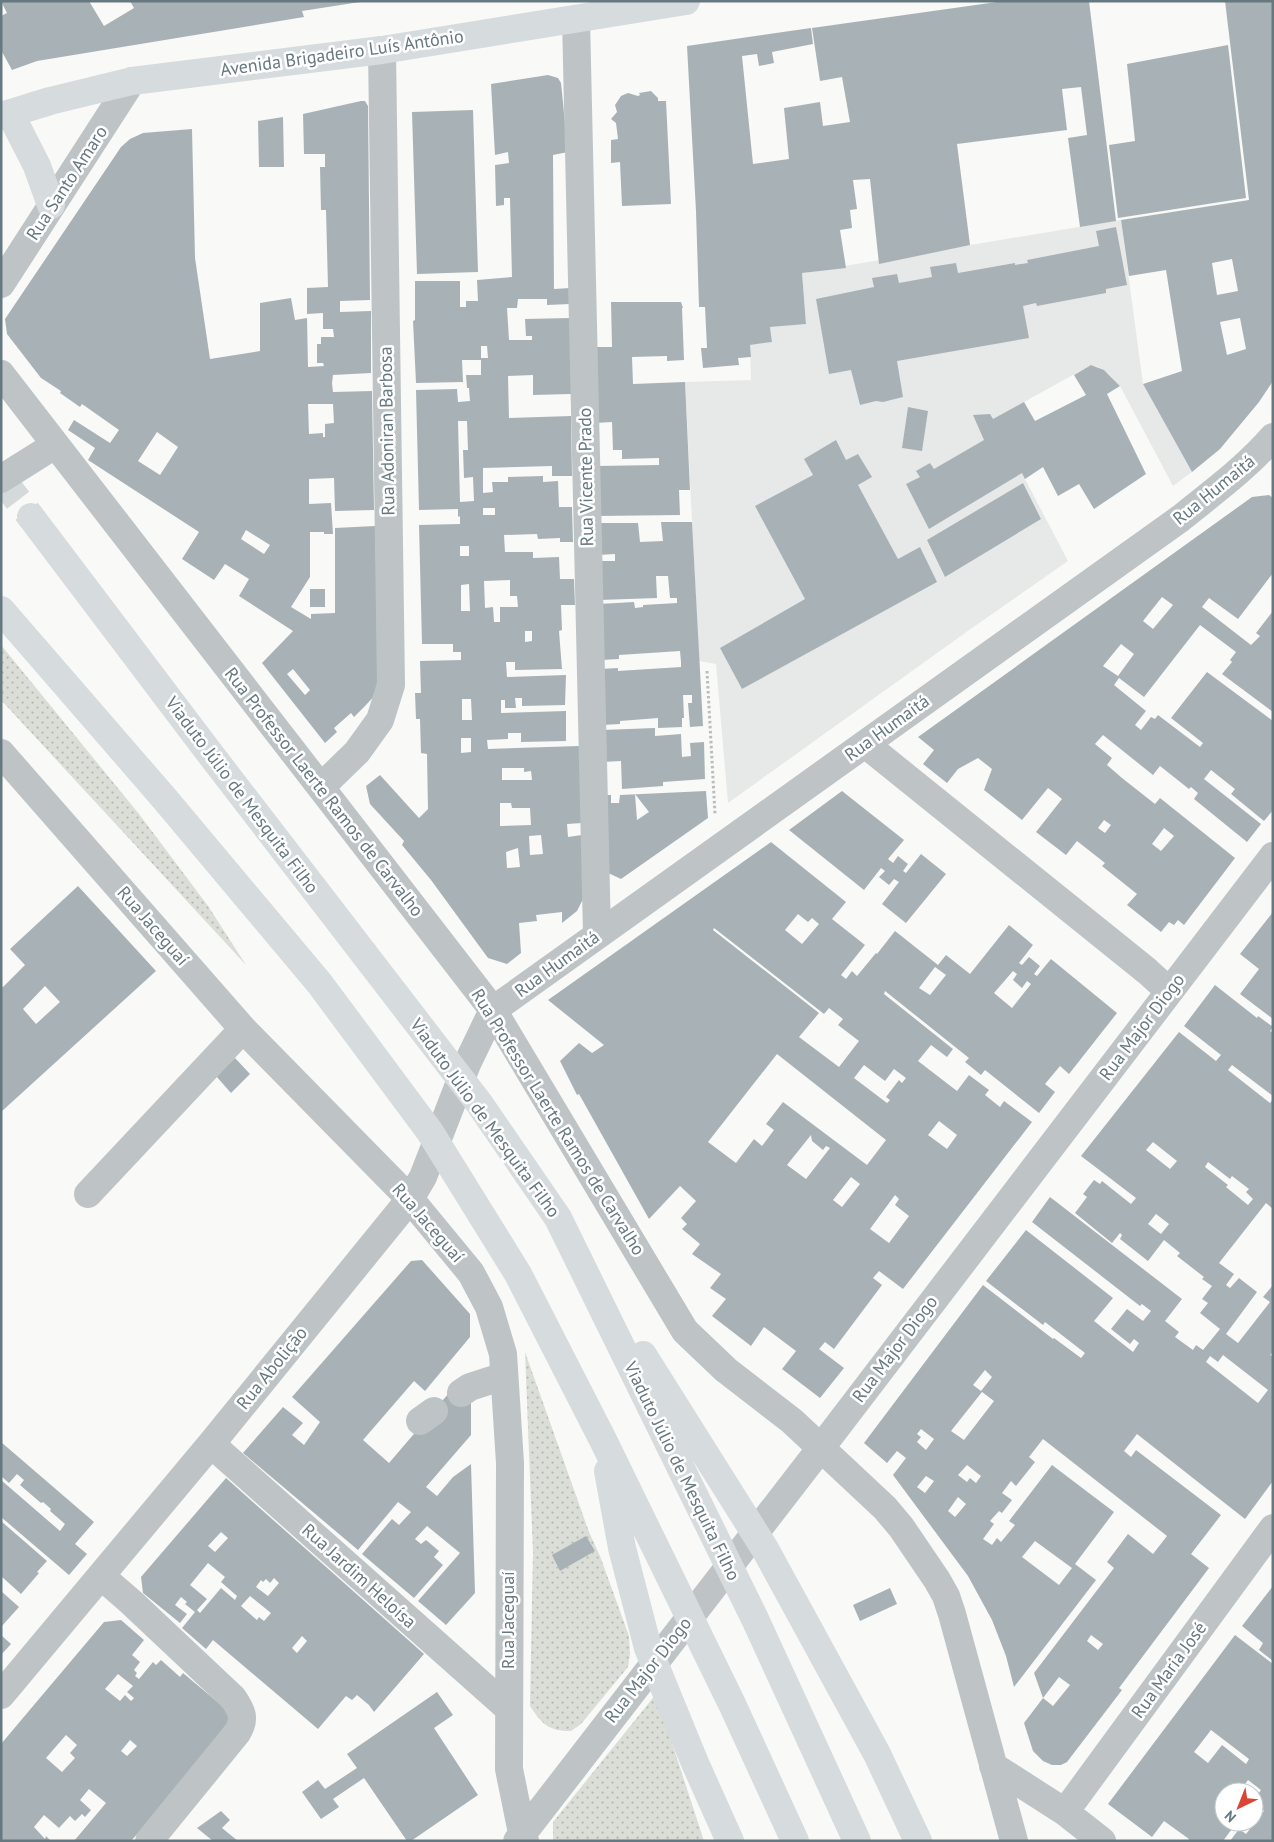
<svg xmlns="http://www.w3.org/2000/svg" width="1274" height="1842" viewBox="0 0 1274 1842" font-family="'PT Sans',sans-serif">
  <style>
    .built { fill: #e7e9e8 }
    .garden { fill: url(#garden-dots) }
    .building { fill: #a8b2b6; fill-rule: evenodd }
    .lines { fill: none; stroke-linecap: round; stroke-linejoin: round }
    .highway-tunnel { stroke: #d4d9d9; stroke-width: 28; stroke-dasharray: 28 14; stroke-linecap: butt }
    .path { stroke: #b9bdbf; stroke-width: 3; stroke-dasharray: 2.5 2.5; stroke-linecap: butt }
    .minor { stroke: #bec4c6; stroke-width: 28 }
    .major { stroke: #d6dbde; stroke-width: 28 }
    .highway { stroke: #d6dbde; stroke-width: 28 }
    .labels { text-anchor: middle; stroke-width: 5; stroke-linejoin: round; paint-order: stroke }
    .street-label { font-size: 18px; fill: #667880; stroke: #fff }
  </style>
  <defs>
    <pattern id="garden-dots" width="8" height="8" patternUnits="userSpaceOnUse" patternTransform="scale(1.25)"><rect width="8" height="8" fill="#daded6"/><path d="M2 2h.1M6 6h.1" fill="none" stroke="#b5b9b3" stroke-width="1.8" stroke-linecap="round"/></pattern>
  </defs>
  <rect width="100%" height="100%" fill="#f9f9f7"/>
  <path class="built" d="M1121,220L1143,384L1192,472L1173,486L1120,386L1109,374L1098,367L1091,365L1024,402L1025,479L1068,561L965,633L728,803L716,664L699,661L685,382L751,380L750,345L772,342L770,327L806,323L802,273Z"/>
  <path class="garden" d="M1,645L139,814L208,906L246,965L1,700Z
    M525,1352L589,1532L600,1556L629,1636L630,1654L628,1667L581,1724L571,1731C548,1731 542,1724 530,1706L533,1552Z
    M656,1694L704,1841H553V1822Z"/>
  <path class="building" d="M1,1H89L104,26L134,8L130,1L360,2L302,11L304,17L37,61L12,70L1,50V16L7,13Z
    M1004,1H1089L1116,221L1080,227L1068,138L1087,135L1081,87L1062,89L1067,130L957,144L970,245L879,264L870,179L853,180L857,209L850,210L852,228L840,230L846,268L802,273L806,324L770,327L772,342L750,345L751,357L738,358L739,365L703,368L701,348H707L705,307H699L696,211L687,46L811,28L813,44L772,52L774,63L759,66L757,54L742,56L753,164L789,159L784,108L820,102L823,126L850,122L842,77L820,81L812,28Z
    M1225,1H1273V381L1259,402L1220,449L1192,472L1143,384L1182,371L1166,270L1129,276L1121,220L1249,200ZM1232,259L1238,291L1217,295L1212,263ZM1240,318L1246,349L1227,355L1220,322Z
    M1228,45L1246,198L1118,218L1109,145L1135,141L1127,64Z
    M548,75L558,78L561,83L568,152L553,155L554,289L570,288V304L547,305V299H518L517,308H507L509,340H532V336H526L525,319L571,318V394L533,395V375L508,376L509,418L571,416L572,476H552V466L483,468V493L493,492L492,482H508V477L543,476V482L558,481L559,507H572L573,542H560V538L538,539L537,534L504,535L505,552H533V558L559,557L560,579H574L575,605H561L562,630L559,631L562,669L515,670V662H506L507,677L566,675L565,705L522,706V698H515L516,708H505V700H501V713L566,711V741L521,742V733H508V739L487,740L488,749L579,746L582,823L567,824L568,837L582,835L584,897L577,911L562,923V912L536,915L537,921L519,923L521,953L507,964L488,958L431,880L402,845L404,841L370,804L366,786L380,775L419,818L428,809L427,754L421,753L420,719H416L415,693H421L420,661L461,660V652H453V644H422L419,525L460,524V516L458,517V509L419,510L416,390L457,389L458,402L470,401L469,388H467L466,375H481V360H462L463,382L416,383L413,321L415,320V281H460V307H466V301H478L477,280L512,277L510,198H504V205L496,206L495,165L509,163L508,152L495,155L491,84ZM481,346H487L488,358H481ZM458,421H467L468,450H463L464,478L473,477L474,501L460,502ZM483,508H495V515H483ZM460,546H469V556H460ZM510,580V596H517L518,607H500V622H494L493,607L485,608L484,581ZM469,584L470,611H461V585ZM525,631H532V641L525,642ZM462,699H471L472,720H462ZM461,738H471V752L461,753ZM502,768H524V772L531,771L532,780H502ZM500,803H511L512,808H530L531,825L500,826ZM541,835L543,854L530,855L529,836ZM518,848L520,867L507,868L506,852Z
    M651,91L658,98V101H666L671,204L622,206L620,162L611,163V140L618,139L616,123L611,119L617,112L615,105L621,96L628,93L638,96L640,95L639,93Z
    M361,101H365L368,106L370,300L340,301V312L371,311V373L333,375L332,383L333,392L372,391L374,510L335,511L334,478L309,479V504L331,503L333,534H324V532H310V577L291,607L311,619V614L335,613V528L375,526L379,686L376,694L366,705L354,717L351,713L334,728L337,732L325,743L262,663L293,631L239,596L249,579L225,564L214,580L182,559L199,532L88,460L95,448L68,430L74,420L110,443L119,430L82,404L80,407L60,393L61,391L41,378L7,334L5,319L121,147L130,139L143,133L192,129L195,258L210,359L260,351V303L291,298L295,320L307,318L308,367L324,366L323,363H317V344H321V337H334L333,329H323V313L307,314V288L328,287L326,210H321L320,167H325V154H304L303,114ZM308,404H333L334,423L325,424V437H323V433L309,434ZM157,432L178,447L160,475L138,461ZM246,530L270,545L264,554L241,539ZM293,669L310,690L305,695L287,674Z
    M473,110L478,272L417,274L412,112Z
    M283,117L284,167H259L258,121Z
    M1116,227L1127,285L1106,289V293L1037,306L1036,303L1023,306L1029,338L897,361L903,397L883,402L876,401L860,405L851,370L829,374L816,299L874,287L872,278L897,274L899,283L932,277L930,267L956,263L958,273L1015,263V265L1028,263L1027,260L1099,246L1096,231Z
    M611,302H681L683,308H682L684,360L667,361V356L632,357L633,384L685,382L690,490H679L680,515L597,516L596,466L659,465V458L622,459V450H613L612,422L595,423L594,347H612Z
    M1091,365L1104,370L1120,386L1107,394L1146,474L1094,509L1079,484L1058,496L1043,467L1025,479L1022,473L929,529L906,484L920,477L916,471L930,463L934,469L984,440L973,415L990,414L993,419L1024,402L1035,421L1086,395L1074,375Z
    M908,407L928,411L922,451L902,448Z
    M836,440L846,460L858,454L872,477L858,485L898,559L920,547L937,582L742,689L720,648L805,599L755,506L813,475L804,459Z
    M1023,483L1041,519L945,577L927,540Z
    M1269,495L1273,498V573L1238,619L1209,598L1202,607L1251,645L1260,636L1256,633L1273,611V712L1222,674L1232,662L1230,660L1236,652L1200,625L1144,697L1119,678L1114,685L1146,711L1135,725L1141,730L1151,717L1155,719L1158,715L1200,747L1203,743L1171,718L1207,672L1273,721V810L1264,821L1231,794L1235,789L1211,770L1204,779L1261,824L1247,842L1194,799L1198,793L1191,787L1189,789L1160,766L1153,775L1103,735L1095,744L1112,758L1107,765L1122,778L1155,804L1160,798L1235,858L1184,925L1178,920L1174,925L1169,922L1161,932L1127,905L1137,894L1102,866L1105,863L1077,841L1066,855L1036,832L1062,799L1056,794L1048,788L1022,820L984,790L992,769L978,758L958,769L947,783L923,764L934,750L918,737L1252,497ZM1162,597L1173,605L1153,629L1143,621ZM1121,644L1134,654L1118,676L1103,666ZM1104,820L1111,825L1105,833L1098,828ZM1164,828L1174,836L1161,851L1152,844Z
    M661,522H692L703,726L690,727L688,703H692V695H683L684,718H682V727L658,728V718L620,721V724L602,725L600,669L618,668V671L681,667V662L680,651L619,655V659L601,660L599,604L634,602L635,608L643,607V605L677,603V598H670L668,576H656L657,598L599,600L598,561H615V554L598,555V523H638L640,542L663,541Z
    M310,589H325V607H310Z
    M655,728V736L681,734L682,757L691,756L690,743L704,742L705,779L663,782V786L622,789L621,761L602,762V730Z
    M706,791L708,818L621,879L604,871L603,795H611V803H619L620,795ZM635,794L649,812L637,820Z
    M842,791L904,840L888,859L893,863L898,856L908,864L903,871L906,873L921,854L946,874L906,923L882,904L899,882L894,879L889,885L879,877L885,871L881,868L864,890L789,830Z
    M771,842L846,902L832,919L865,945L841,975L846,979L852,971L857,976L876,953L877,954L895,931L938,965L946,955L970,974L1009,925L1033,945L1019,963L1022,965L1029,957L1040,966L1034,974L1037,976L1051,959L1117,1013L1069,1074L1060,1066L1045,1084L1055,1092L1039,1113L985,1070L981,1075L965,1062L969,1058L885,991L884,994L953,1049L947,1057L931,1045L918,1061L957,1091L969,1075L989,1090L985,1095L1000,1107L1004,1101L1032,1122L903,1289L879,1271L873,1278L882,1285L834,1349L825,1342L819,1349L844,1368L820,1398L782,1369L796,1351L764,1327L751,1346L712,1316L726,1299L710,1288L721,1274L692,1254L700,1244L682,1229L687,1224L681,1218L696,1201L680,1186L649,1219L579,1094L577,1095L560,1061L579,1043L592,1053L604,1045L548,1000ZM798,914L808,922L812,918L819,924L802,944L785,930ZM714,928L824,1014L829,1008L843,1019L838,1025L859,1041L839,1067L799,1037L819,1013L713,930ZM935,967L946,975L930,995L919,988ZM1013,971L1017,974L1013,980L1022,988L1027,981L1031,984L1012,1008L994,993ZM777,1054L886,1140L867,1165L783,1102L766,1124L774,1130L762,1146L754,1139L736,1163L708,1142ZM864,1065L885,1081L894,1069L906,1078L902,1083L899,1080L886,1097L890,1100L887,1103L854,1078ZM939,1121L957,1135L947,1149L928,1135ZM811,1135L812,1141L823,1150L826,1146L830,1148L806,1179L787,1165ZM851,1177L860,1184L842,1207L833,1200ZM895,1195L899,1199L895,1205L909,1216L889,1243L870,1229Z
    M78,886L156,971L1,1112V986L3,987L25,965L10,949ZM45,986L60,1002L36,1024L23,1009Z
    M1273,912V1019L1240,994L1259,969L1240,954Z
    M1215,985L1257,1018L1258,1016L1273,1027L1270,1031L1273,1033V1096L1232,1065L1228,1070L1270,1103L1273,1099V1209L1266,1203L1219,1263L1234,1274L1226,1285L1230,1288L1239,1278L1257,1292L1226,1334L1238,1343L1270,1302L1263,1297L1273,1285V1352L1270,1355L1273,1356V1481L1245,1519L1137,1434L1124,1451L1131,1457L1136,1450L1221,1515L1191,1554L1209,1568L1119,1688L1122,1690L1067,1762L1061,1765H1052L1043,1761L1033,1751L1024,1723L1043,1698L1053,1706L1070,1685L1059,1677L1043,1698L1034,1673L1114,1568L1107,1562L1128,1534L1153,1554L1167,1536L1043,1439L1029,1457L1035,1462L1016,1486L1011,1481L1002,1493L1012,1500L1002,1513L999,1511L990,1521L994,1524L983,1539L992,1545L997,1538L1001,1542L1015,1525L1009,1521L1052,1465L1114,1512L1075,1564L1096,1580L1014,1687L1006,1656L992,1620L968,1576L893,1475L906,1458L897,1451L887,1463L864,1443L983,1285L1053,1339L1054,1338L1081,1358L1085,1353L1045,1322L1043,1325L986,1281L1026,1230L1113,1298L1094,1321L1133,1352L1139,1343L1134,1339L1130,1344L1111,1329L1127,1309L1143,1321L1151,1311L1142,1304L1140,1306L1032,1222L1050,1197L1182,1299L1165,1321L1179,1332L1175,1337L1193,1350L1196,1345L1203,1350L1220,1329L1200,1313L1208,1303L1202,1299L1212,1286L1202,1279L1204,1277L1177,1256L1180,1253L1164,1240L1148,1261L1120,1239L1122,1235L1120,1233L1112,1243L1075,1213L1087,1197L1083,1194L1094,1180L1100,1184L1102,1181L1131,1204L1136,1198L1081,1156L1179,1032L1216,1061L1221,1055L1184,1026ZM1153,1142L1177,1161L1170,1169L1146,1150ZM1208,1162L1230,1179L1232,1176L1249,1189L1246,1192L1253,1199L1248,1205L1226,1187L1228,1185L1205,1167ZM1156,1214L1169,1224L1161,1234L1148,1224ZM1223,1355L1268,1390L1258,1403L1206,1362L1210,1356L1218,1362ZM985,1370L992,1377L981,1391L973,1385ZM982,1392L994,1401L964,1440L951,1431ZM921,1429L934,1439L926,1450L917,1442L921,1437L917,1434ZM967,1465L981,1476L976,1483L970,1478L967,1482L958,1475ZM926,1476L934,1481L925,1493L917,1487ZM958,1497L966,1504L955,1517L948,1511ZM1035,1541L1072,1568L1059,1585L1022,1557ZM1091,1635L1103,1644L1098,1650L1087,1641Z
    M235,1058L250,1074L231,1093L216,1076Z
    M422,1260L470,1314V1337L425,1391L414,1381L363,1440L389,1463L455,1386L471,1399V1435L426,1487L437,1496L453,1477L471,1464L475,1593L446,1625L418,1601L460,1553L427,1526L415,1539L421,1544L426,1540L439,1551L434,1557L443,1565L414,1598L362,1554L392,1519L399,1525L411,1512L398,1502L358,1550L243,1453L283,1407L303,1423L292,1435L304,1445L320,1422L292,1397L411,1261Z
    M1,1442L94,1522L75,1544L87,1554L69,1575L1,1517V1480L60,1531L65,1524L50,1511L51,1509L43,1502L41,1503L20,1485L24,1480L17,1474L9,1483L1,1476Z
    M226,1478L424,1654L374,1712L369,1705L357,1695L352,1700L346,1696L318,1729L213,1640L206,1649L182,1628L195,1612L185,1604L187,1602L181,1597L175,1605L187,1614L180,1623L143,1593L141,1577ZM221,1532L228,1538L215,1552L208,1546ZM208,1563L225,1577L221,1582L237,1596L235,1600L221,1588L200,1613L197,1610L207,1599L190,1585ZM274,1578L279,1583L268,1596L256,1587L261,1580L263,1582L266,1579L270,1583ZM250,1596L271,1613L264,1621L259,1617L257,1620L241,1606ZM302,1636L307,1641L297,1653L292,1648Z
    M1,1521L47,1561L37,1572L39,1573L21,1594L1,1576Z
    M586,1536L595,1551L560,1571L552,1555Z
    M1273,1586V1661L1259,1650L1263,1643L1242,1626Z
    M890,1588L897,1604L860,1621L853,1605Z
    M1,1591L19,1607L1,1627Z
    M121,1620L144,1640L132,1655L140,1662L134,1670L137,1673L135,1676L139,1679L153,1662L156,1665L161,1660L180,1677L183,1673L233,1715L147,1838L139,1832L131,1841H74L106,1803L89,1789L80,1800L91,1810L85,1817L82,1814L75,1821L70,1816L59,1828L44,1815L34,1827L45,1839L46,1836L51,1841H1V1744L104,1622ZM118,1674L133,1686L127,1692L134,1698L131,1701L125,1695L120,1701L105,1689ZM66,1735L77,1745L70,1753L75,1758L62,1772L46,1758ZM130,1740L137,1746L127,1756L121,1751Z
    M1,1635L11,1644L1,1655Z
    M1235,1635L1273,1664V1841H1230L1239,1829L1246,1834L1264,1811L1254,1803V1796L1256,1797L1261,1790L1248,1780L1243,1787L1249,1792H1224V1822H1237L1223,1841H1188L1189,1839L1164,1821L1152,1837L1108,1804ZM1211,1730L1249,1759L1246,1764L1222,1745L1208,1763L1194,1752Z
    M437,1692L453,1715L434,1728L478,1795L411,1841H407L364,1778L333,1799L339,1807L321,1819L302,1792L318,1780L325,1789L357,1768L347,1754Z
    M221,1811L230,1820L222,1828L238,1841H213L197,1828Z"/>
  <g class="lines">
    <path class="highway-tunnel" d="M1,478L31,517"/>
    <path class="path" d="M707,671L715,814"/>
    <path class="minor" d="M576,19L597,935
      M1,284L132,81
      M1,374L493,1010L685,1331L726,1370L792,1421L885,1508L901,1527L937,1580L946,1596L952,1614L1014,1841
      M1,479L55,445
      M865,744L1147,971L1169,991
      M1,753L243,1029L410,1199L471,1273L489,1307L503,1354L510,1463L509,1769L522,1833L525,1841
      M321,787L357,752L380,720L391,685L382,50
      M88,1194L243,1029
      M461,1393L470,1387L504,1376
      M420,1421L434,1411
      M211,1444L508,1708
      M101,1576L131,1602L233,1698C242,1711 246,1719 237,1733L149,1841
      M1,1695L211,1444L410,1199L423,1177L467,1064L493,1010L1181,518C1213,492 1246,468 1273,437
      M993,1766L1065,1812L1102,1841
      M1065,1812L1273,1528
      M517,1841L820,1449L1273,856"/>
    <path class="major" d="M10,113L37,166L51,205
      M1,116L50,101L132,81L382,50L686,1"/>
    <path class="highway" d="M31,517L208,751L479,1103L558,1218L755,1619L857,1841
      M1,610L164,798L320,984L430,1132L518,1274L603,1440L732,1704L795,1841
      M643,1355L765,1549L877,1754L918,1841
      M608,1471L622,1548L648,1648L695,1763L730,1841"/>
  </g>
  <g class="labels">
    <g class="street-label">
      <text transform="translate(342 53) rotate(-8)" y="6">Avenida Brigadeiro Luís Antônio</text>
      <text transform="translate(67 183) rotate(-57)" y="6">Rua Santo Amaro</text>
      <text transform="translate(387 431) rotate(-91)" y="6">Rua Adoniran Barbosa</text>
      <text transform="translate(586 477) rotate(-91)" y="6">Rua Vicente Prado</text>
      <text transform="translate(1214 490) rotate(-39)" y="6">Rua Humaitá</text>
      <text transform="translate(887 728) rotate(-36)" y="6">Rua Humaitá</text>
      <text transform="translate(324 792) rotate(52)" y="6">Rua Professor Laerte Ramos de Carvalho</text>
      <text transform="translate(242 795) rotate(53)" y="6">Viaduto Júlio de Mesquita Filho</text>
      <text transform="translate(153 926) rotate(49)" y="6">Rua Jaceguaí</text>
      <text transform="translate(557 964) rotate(-36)" y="6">Rua Humaitá</text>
      <text transform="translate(1142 1027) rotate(-53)" y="6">Rua Major Diogo</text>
      <text transform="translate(485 1118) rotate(54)" y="6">Viaduto Júlio de Mesquita Filho</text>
      <text transform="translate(558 1122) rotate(58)" y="6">Rua Professor Laerte Ramos de Carvalho</text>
      <text transform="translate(428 1223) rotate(49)" y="6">Rua Jaceguaí</text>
      <text transform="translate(895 1349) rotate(-53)" y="6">Rua Major Diogo</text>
      <text transform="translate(272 1368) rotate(-51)" y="6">Rua Abolição</text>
      <text transform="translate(682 1471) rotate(64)" y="6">Viaduto Júlio de Mesquita Filho</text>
      <text transform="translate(359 1576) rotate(42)" y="6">Rua Jardim Heloísa</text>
      <text transform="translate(508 1620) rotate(-90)" y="6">Rua Jaceguaí</text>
      <text transform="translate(648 1670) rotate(-52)" y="6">Rua Major Diogo</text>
      <text transform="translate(1169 1670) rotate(-54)" y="6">Rua Maria José</text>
    </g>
  </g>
  <rect width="1274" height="1842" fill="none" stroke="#667880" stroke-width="5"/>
  <g transform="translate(1239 1807) rotate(223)"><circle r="24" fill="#ffffff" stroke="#c2c9cc"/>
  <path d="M0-4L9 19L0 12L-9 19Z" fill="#da4636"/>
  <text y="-8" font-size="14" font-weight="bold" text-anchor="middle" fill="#667880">N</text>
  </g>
</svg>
